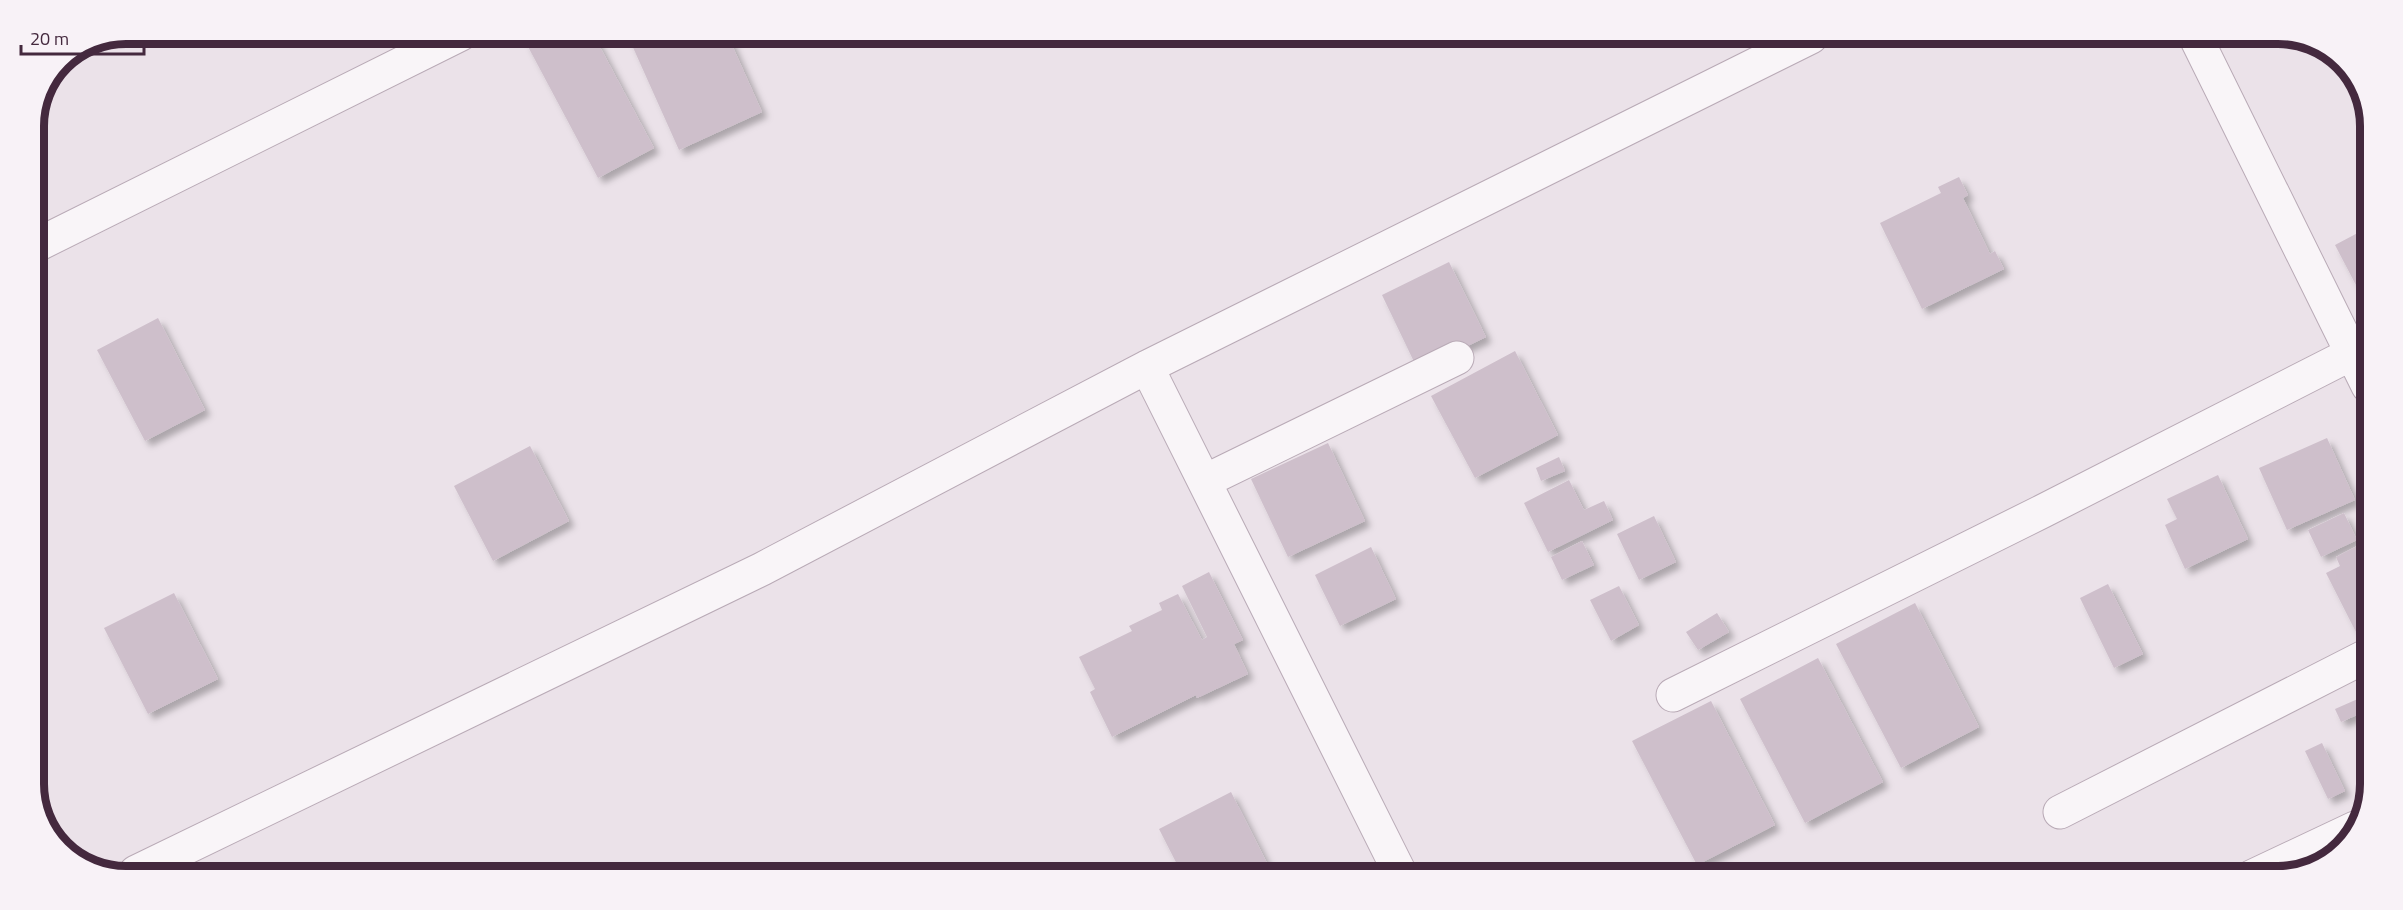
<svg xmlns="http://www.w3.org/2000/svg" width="2403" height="910" viewBox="0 0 2403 910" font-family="'Titillium Web',sans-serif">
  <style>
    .building { fill: #cebfcb; filter: url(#shadow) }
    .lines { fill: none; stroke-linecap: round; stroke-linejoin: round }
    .minor-casing { stroke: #b9aab6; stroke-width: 35 }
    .minor { stroke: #f9f5f8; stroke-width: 33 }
    .rim { fill: none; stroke: #44293e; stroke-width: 8 }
  </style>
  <defs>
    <filter id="shadow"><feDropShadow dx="5.5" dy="5.5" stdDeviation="3" flood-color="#0004"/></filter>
  </defs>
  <rect width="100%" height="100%" fill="#ebe2e9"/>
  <path class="building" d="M539,34H593L654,148L598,178L525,41Z
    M627,34H727L762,112L679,150Z
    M1959,177L1968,195L1963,198L1990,254L1995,251L2004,269L1922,309L1880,223L1941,193L1938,187Z
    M2369,227V300L2368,308L2335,245Z
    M1449,262L1486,337L1418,370L1382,295Z
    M158,318L205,410L145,441L97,350Z
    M1515,351L1558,435L1475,478L1431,396Z
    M2327,438L2355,500L2287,530L2259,468Z
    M1328,443L1365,521L1288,557L1251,479Z
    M530,446L569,521L493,561L454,486Z
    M1559,457L1565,471L1541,481L1536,468Z
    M2218,475L2248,539L2185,569L2165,525L2177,519L2167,499Z
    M1569,480L1584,510L1604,501L1613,520L1548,552L1524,503Z
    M2344,513L2357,540L2321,557L2308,530Z
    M1654,516L1676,562L1639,580L1617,534Z
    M1582,541L1594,565L1562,580L1551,557Z
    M2367,541L2366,634L2359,638L2326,573L2340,566L2336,557Z
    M1371,547L1396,599L1340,626L1315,575Z
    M1209,572L1243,640L1234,644L1248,674L1197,698L1196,695L1112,737L1090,692L1095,689L1079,657L1132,631L1129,626L1162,610L1159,603L1178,594L1202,640L1207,637L1182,586Z
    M2108,584L2143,654L2114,668L2080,598Z
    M1619,586L1639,625L1611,641L1590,600Z
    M174,593L218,679L148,714L104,628Z
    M1915,603L1979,727L1901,768L1836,644Z
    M1717,613L1729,632L1698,650L1686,632Z
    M1818,658L1883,782L1805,823L1740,699Z
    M2360,698L2366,711L2341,722L2335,709Z
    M1711,701L1775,825L1697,865L1632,741Z
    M2366,717V722L2365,741L2356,722Z
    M2322,743L2345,791L2328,799L2305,751Z
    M1231,792L1271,871L1265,875L1182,874L1159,829Z"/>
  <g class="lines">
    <defs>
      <path id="minor" d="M2196,38L2368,386
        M33,247L461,34
        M1147,367L1401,875
        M1205,481L1457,358
        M1673,695L2043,511L2351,354
        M2060,812L2366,656
        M136,872L762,569L1147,367L1811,37
        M2251,877L2355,828"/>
    </defs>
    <use href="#minor" class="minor-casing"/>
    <use href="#minor" class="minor"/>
  </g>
  <path d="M0 0H2403V910H0ZM126 44H2278A82 82 0 0 1 2360 126V784A82 82 0 0 1 2278 866H126A82 82 0 0 1 44 784V126A82 82 0 0 1 126 44Z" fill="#f8f2f7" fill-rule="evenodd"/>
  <path class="rim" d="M126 44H2278A82 82 0 0 1 2360 126V784A82 82 0 0 1 2278 866H126A82 82 0 0 1 44 784V126A82 82 0 0 1 126 44Z"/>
  <path d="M21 45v9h123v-9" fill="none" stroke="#44293e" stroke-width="3"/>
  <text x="30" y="45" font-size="18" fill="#44293e" stroke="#f8f2f7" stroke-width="4.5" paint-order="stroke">20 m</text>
</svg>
